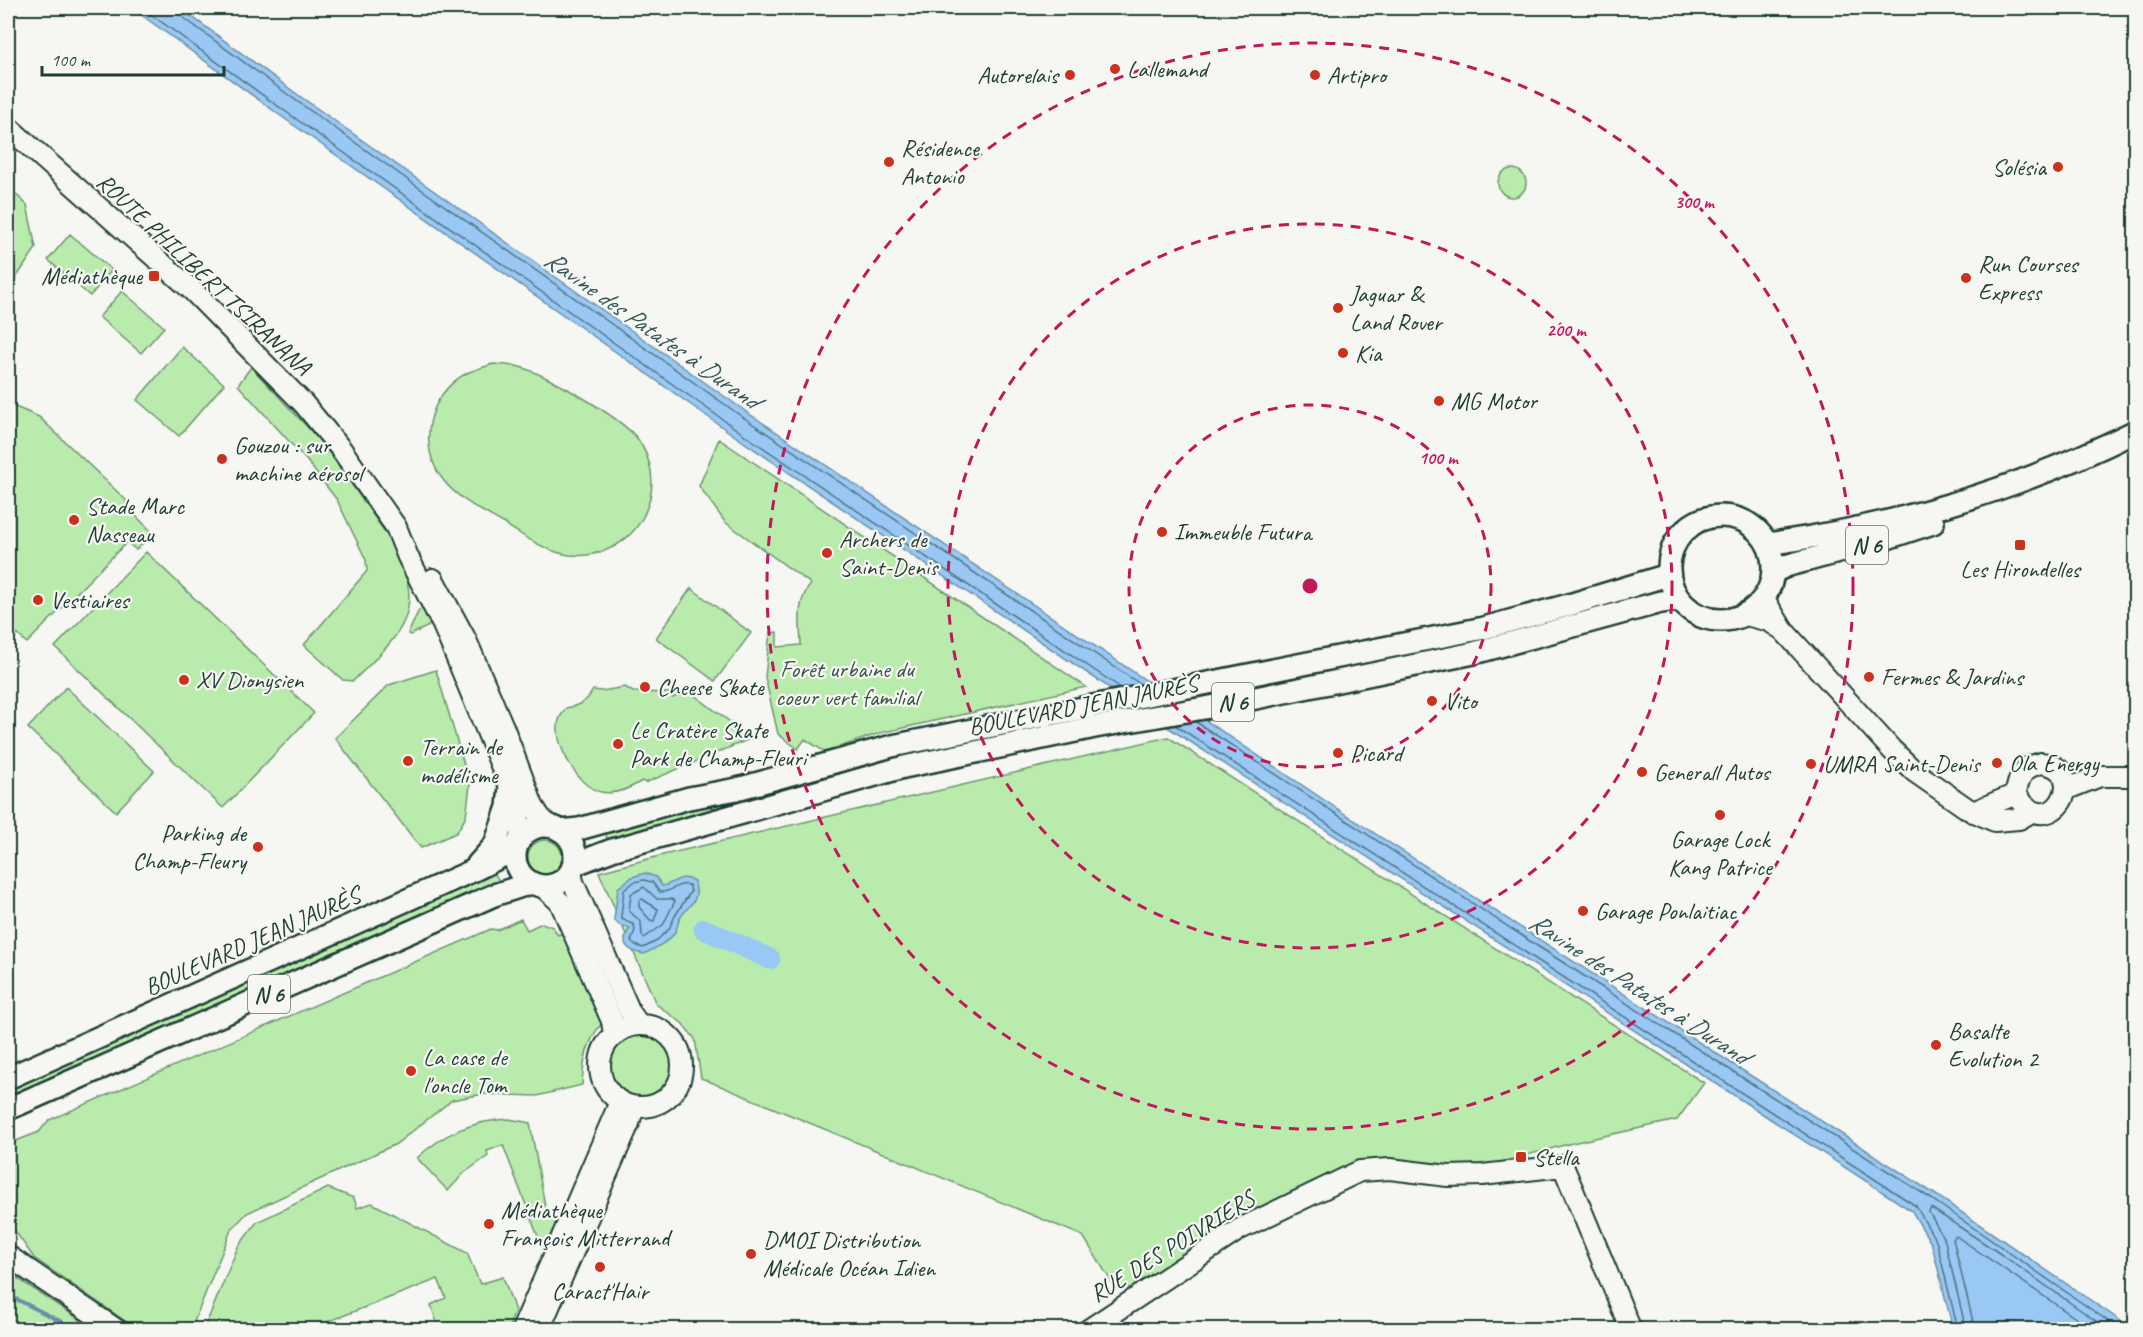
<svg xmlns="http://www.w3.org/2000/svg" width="2143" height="1337" viewBox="0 0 2143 1337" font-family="Caveat,sans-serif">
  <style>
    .green { fill: #b9ecac; stroke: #6c9470; stroke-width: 1.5 }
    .water { fill: #99c8f4; stroke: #6890a7; stroke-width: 1.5 }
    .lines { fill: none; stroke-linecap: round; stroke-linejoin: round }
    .shore { stroke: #507581; stroke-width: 1.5 }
    .stream { stroke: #6890a7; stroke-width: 4 }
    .river { stroke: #99c8f4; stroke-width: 21 }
    .secondary-casing { stroke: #1f3d34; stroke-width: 24 }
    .primary-casing { stroke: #1f3d34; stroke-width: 26 }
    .secondary { stroke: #f6f6f2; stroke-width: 20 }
    .primary { stroke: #f6f6f2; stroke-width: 21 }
    .ring { fill: none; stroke: #c2185b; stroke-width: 3; stroke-dasharray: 10 8 }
    .poi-dot { fill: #c8321e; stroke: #f6f6f2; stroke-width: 2 }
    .labels { text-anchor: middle; stroke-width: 4.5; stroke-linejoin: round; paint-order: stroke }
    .shield { fill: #f6f6f2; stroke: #60746d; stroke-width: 1.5 }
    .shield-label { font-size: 22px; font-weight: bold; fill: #1f3d34 }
    .poi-label { font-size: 24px; fill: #1f3d34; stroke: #f6f6f2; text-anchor: start }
    .street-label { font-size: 24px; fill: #1f3d34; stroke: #f6f6f2 }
    .park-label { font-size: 24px; fill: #365746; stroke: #f6f6f2 }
    .water-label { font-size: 26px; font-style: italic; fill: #37595a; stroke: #f6f6f2 }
    .centre { fill: #c2185b; stroke: #f6f6f2; stroke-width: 3 }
    .ring-label { font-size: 18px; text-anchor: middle; font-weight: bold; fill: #c2185b; stroke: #f6f6f2; stroke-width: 4.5; stroke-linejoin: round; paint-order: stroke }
  </style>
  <rect width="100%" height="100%" fill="#f6f6f2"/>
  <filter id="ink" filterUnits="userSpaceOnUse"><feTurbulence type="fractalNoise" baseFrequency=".0167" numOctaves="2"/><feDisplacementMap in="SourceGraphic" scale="12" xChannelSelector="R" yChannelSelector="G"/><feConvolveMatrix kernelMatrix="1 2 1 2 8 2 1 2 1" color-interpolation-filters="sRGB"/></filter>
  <g filter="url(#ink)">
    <path class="green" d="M1498 183a14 14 0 1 1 28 0a14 14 0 1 1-28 0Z
      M8,187L27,205L36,248L8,290Z
      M70,234L112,270L90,296L48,260Z
      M122,291L164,327L141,353L99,317Z
      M182,347L224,384L179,436L137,400Z
      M493,364C502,365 512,365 520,367C546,374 629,421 641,444C652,463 655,484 648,505C642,523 632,536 615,546C571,569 541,547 503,523C483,511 459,500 444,481C416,447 428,393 467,373C475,369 485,367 493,364Z
      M251,367L324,445L396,548C427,616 398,636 353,681L343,680L304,645L367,571L366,560L337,500L307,461L238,385Z
      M8,404L39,417L126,500L127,507L153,533L136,550L127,542L27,643L17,634L8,644Z
      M719,439L1086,687L880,733L825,752L805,739L798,749L778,734L765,677L770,633L777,632V647L801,645C800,623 796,602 811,584L725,522L699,486Z
      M146,552L314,713L223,808L55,647Z
      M1661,583L1663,592L1582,619L608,842L605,831L853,765Z
      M691,588L751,633L715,681L656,638Z
      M423,609L431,620L429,626L410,635L408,634L419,610Z
      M436,670L470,785L466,817L456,833L421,848L335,738L389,685Z
      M66,687L154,771L116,812L28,728Z
      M625,687L633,692L670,693L673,698L687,690L752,738L645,783L642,781C608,802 587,795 568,761C562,751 555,733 559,720C560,716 564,712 566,708C580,705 586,703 593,690L602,691Z
      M1168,737L1704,1083L1677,1120L1572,1143L1468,1171L1411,1161L1365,1162L1136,1287L1116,1289L1083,1236L701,1078L695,1039L682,1023L656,1004L599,872L667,854Z
      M528 857a17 17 0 1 1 34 0a17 17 0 1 1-34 0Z
      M495,874L499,881L8,1098V1089Z
      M521,919L527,930L542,923L553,927L558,935L562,933L602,1023C587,1041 583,1061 582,1085L537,1096L483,1094L452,1100L396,1144L247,1213L231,1230L191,1329H137L34,1258L8,1221V1144L39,1132L49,1120L491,929L497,930Z
      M609 1067a33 33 0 1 1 66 0a33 33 0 1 1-66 0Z
      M509,1119L530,1123L545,1206L551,1217L563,1222L550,1245L544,1248L542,1247L503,1145L487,1151L488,1156L464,1173L448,1191L417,1158C444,1133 472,1121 509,1119Z
      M328,1188L354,1198L357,1208L372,1203L467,1253L480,1284L503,1277L515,1311L508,1329H439L431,1305L446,1298L438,1279L319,1325L320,1329H204L238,1247L257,1222Z
      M8,1272L94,1329H8Z"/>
    <path class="water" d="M132,8H180L301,97L748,413L1354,820L1936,1195L2121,1321L2129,1329H1953L1932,1245L1912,1211L1166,726L745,443L285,119Z
      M645,873L656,877L662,886C674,884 681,873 694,881C701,902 689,903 680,918C678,922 677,928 675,932C669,942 654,949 644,954C627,951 619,944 630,928L619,925L614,920L618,888L632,877Z"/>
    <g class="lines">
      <path class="shore" d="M142,8L289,114L749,438L1121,688
        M177,8L180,15L298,102L744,418L1140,684
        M1196,722L1539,947L1933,1200L2121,1330
        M1175,725L1916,1206L1937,1243L1958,1330
        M644,880L652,882L660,892C672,893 677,882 689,885L691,891L675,916L669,929L655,942L643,948L633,944L631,941L635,930L634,925L622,919L621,917L624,890L634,882Z
        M644,887L657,899H672L675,901L663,925L644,938L642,936L641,922L629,911L631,894Z
        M642,899L658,909L654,921L650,920L639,907V901Z
        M1966,1330L1945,1241L1929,1212L1931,1208L2002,1255L2109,1330
        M1975,1330L1953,1239L1956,1236L2093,1330"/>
      <path class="stream" d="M8,1295L78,1330"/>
      <path class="river" d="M704,929L770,959"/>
      <defs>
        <path id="secondary" d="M8,127L193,291L303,403L341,449L396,527L408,557L443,625L510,787L517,810L521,838
          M433,579L466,640L504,729L533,806L540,817L550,827
          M1764,599L1783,630L1892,750L1915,772L1968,809L1995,821L2019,819L2033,811
          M1746,615L1769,621L1783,630
          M2041,763C2095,769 2049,849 2016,794C2018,777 2023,767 2041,763Z
          M2067,789L2100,776H2136
          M1973,812L2016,794
          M571,870L573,882L630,1012L639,1025
          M542,886L560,902L612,1021L614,1036
          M600 1066a41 41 0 1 1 82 0a41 41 0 1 1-82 0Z
          M8,1256L117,1330
          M522,1330L620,1102
          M539,1330L629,1123L634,1107
          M1088,1330L1240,1229L1360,1171L1390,1169L1448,1176L1482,1175L1563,1166L1631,1330"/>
        <path id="primary" d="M1669 568a52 52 0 1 1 104 0a52 52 0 1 1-104 0Z
          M1767,544C1895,526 2020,489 2136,431
          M1773,572L1789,565L1869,544L1933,523
          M515 856a30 30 0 1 1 60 0a30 30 0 1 1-60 0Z
          M561,831L579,829L689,798L737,789L892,746L1484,628L1569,605L1668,575
          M478,864L495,845L508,807L510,787
          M573,865L612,850L904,767L1095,727L1227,704L1474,653L1661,602L1678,600
          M8,1078L472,871L516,849
          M8,1109L494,895L531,883"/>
      </defs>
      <use href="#secondary" class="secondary-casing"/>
      <use href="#primary" class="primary-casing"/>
      <use href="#secondary" class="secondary"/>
      <use href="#primary" class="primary"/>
    </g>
  </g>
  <g class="ring">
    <circle cx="1310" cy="586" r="181"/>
    <circle cx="1310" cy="586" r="362"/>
    <circle cx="1310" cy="586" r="543"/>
  </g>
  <g class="poi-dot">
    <circle cx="1115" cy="69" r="6"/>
    <circle cx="1070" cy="75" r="6"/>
    <circle cx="1315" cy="75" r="6"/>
    <circle cx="889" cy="162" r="6"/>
    <circle cx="2058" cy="167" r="6"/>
    <rect x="148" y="270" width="12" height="12" rx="3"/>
    <circle cx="1966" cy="278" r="6"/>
    <circle cx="1338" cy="308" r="6"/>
    <circle cx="1343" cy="353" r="6"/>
    <circle cx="1439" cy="401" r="6"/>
    <circle cx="222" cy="459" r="6"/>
    <circle cx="74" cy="520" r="6"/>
    <circle cx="1162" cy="532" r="6"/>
    <rect x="2014" y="539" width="12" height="12" rx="3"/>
    <circle cx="827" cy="553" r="6"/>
    <circle cx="38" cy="600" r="6"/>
    <circle cx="1869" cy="677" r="6"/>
    <circle cx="184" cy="680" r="6"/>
    <circle cx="645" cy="687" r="6"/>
    <circle cx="1432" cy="701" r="6"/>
    <circle cx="618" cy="744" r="6"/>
    <circle cx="1338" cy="753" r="6"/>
    <circle cx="408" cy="761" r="6"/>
    <circle cx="1997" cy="763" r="6"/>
    <circle cx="1811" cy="764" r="6"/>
    <circle cx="1642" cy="772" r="6"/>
    <circle cx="1720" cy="815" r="6"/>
    <circle cx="258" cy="847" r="6"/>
    <circle cx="1583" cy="911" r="6"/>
    <circle cx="1936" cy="1045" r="6"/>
    <circle cx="411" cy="1071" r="6"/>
    <rect x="1515" y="1151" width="12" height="12" rx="3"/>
    <circle cx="489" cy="1224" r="6"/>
    <circle cx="751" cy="1254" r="6"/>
    <circle cx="600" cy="1267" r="6"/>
  </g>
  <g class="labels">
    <g class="shield">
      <rect x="1846" y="526" width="42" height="38" rx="4.5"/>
      <rect x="1212" y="683" width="42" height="38" rx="4.5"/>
      <rect x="248" y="975" width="42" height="38" rx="4.5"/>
    </g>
    <g class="shield-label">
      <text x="1867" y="553">N 6</text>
      <text x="1233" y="710">N 6</text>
      <text x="269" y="1002">N 6</text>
    </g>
    <g class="poi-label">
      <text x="1127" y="77">Lallemand</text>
      <text x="1058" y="83" text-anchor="end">Autorelais</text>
      <text x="1327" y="83">Artipro</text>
      <text x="901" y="156">Résidence<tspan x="901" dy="28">Antonio</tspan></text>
      <text x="2046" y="175" text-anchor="end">Solésia</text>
      <text x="1978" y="272">Run Courses<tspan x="1978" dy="28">Express</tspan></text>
      <text x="142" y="284" text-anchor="end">Médiathèque</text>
      <text x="1350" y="302">Jaguar &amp;<tspan x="1350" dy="28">Land Rover</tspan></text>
      <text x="1355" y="361">Kia</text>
      <text x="1451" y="409">MG Motor</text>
      <text x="234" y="453">Gouzou : sur<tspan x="234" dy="28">machine aérosol</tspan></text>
      <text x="86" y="514">Stade Marc<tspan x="86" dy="28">Nasseau</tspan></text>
      <text x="1174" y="540">Immeuble Futura</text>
      <text x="839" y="547">Archers de<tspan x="839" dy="28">Saint-Denis</tspan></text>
      <text x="2020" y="577" text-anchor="middle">Les Hirondelles</text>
      <text x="50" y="608">Vestiaires</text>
      <text x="1881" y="685">Fermes &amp; Jardins</text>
      <text x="196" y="688">XV Dionysien</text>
      <text x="657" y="695">Cheese Skate</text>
      <text x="1444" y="709">Vito</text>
      <text x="630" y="738">Le Cratère Skate<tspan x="630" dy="28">Park de Champ-Fleuri</tspan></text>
      <text x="420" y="755">Terrain de<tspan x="420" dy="28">modélisme</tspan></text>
      <text x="1350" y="761">Picard</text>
      <text x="2009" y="771">Ola Energy</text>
      <text x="1823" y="772">UMRA Saint-Denis</text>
      <text x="1654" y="780">Generall Autos</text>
      <text x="246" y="841" text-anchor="end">Parking de<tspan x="246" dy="28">Champ-Fleury</tspan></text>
      <text x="1720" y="847" text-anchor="middle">Garage Lock<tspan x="1720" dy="28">Kang Patrice</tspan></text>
      <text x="1595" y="919">Garage Ponlaitiac</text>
      <text x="1948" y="1039">Basalte<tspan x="1948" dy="28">Evolution 2</tspan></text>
      <text x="423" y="1065">La case de<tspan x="423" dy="28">l'oncle Tom</tspan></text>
      <text x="1533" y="1165">Stella</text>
      <text x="501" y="1218">Médiathèque<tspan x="501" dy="28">François Mitterrand</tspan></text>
      <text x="763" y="1248">DMOI Distribution<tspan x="763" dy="28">Médicale Océan Idien</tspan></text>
      <text x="600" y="1299" text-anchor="middle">Caract'Hair</text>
    </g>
    <g class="street-label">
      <text transform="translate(204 274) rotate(43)" y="8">ROUTE PHILIBERT TSIRANANA</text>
      <text transform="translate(1083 705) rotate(-11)" y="8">BOULEVARD JEAN JAURÈS</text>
      <text transform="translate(252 941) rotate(-24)" y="8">BOULEVARD JEAN JAURÈS</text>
      <text transform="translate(1172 1246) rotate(-32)" y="8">RUE DES POIVRIERS</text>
    </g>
    <g class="park-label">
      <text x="847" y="677">Forêt urbaine du<tspan x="847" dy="28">coeur vert familial</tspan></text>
    </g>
    <g class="water-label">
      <text transform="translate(652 329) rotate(35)" y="9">Ravine des Patates à Durand</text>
      <text transform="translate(1639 988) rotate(33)" y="9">Ravine des Patates à Durand</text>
    </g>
  </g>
  <circle cx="1310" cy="586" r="9" class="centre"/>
  <g class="ring-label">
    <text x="1694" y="208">300 m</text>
    <text x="1566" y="336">200 m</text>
    <text x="1438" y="464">100 m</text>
  </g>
  <rect width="2143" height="1337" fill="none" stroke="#f6f6f2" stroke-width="30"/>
  <rect x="15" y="15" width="2113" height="1307" fill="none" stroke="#1f3d34" stroke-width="2" filter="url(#ink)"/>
  <path d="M42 66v9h182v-9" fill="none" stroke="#1f3d34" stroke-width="3"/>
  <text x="51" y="66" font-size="18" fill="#1f3d34" stroke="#f6f6f2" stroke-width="4.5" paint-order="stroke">100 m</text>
</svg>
